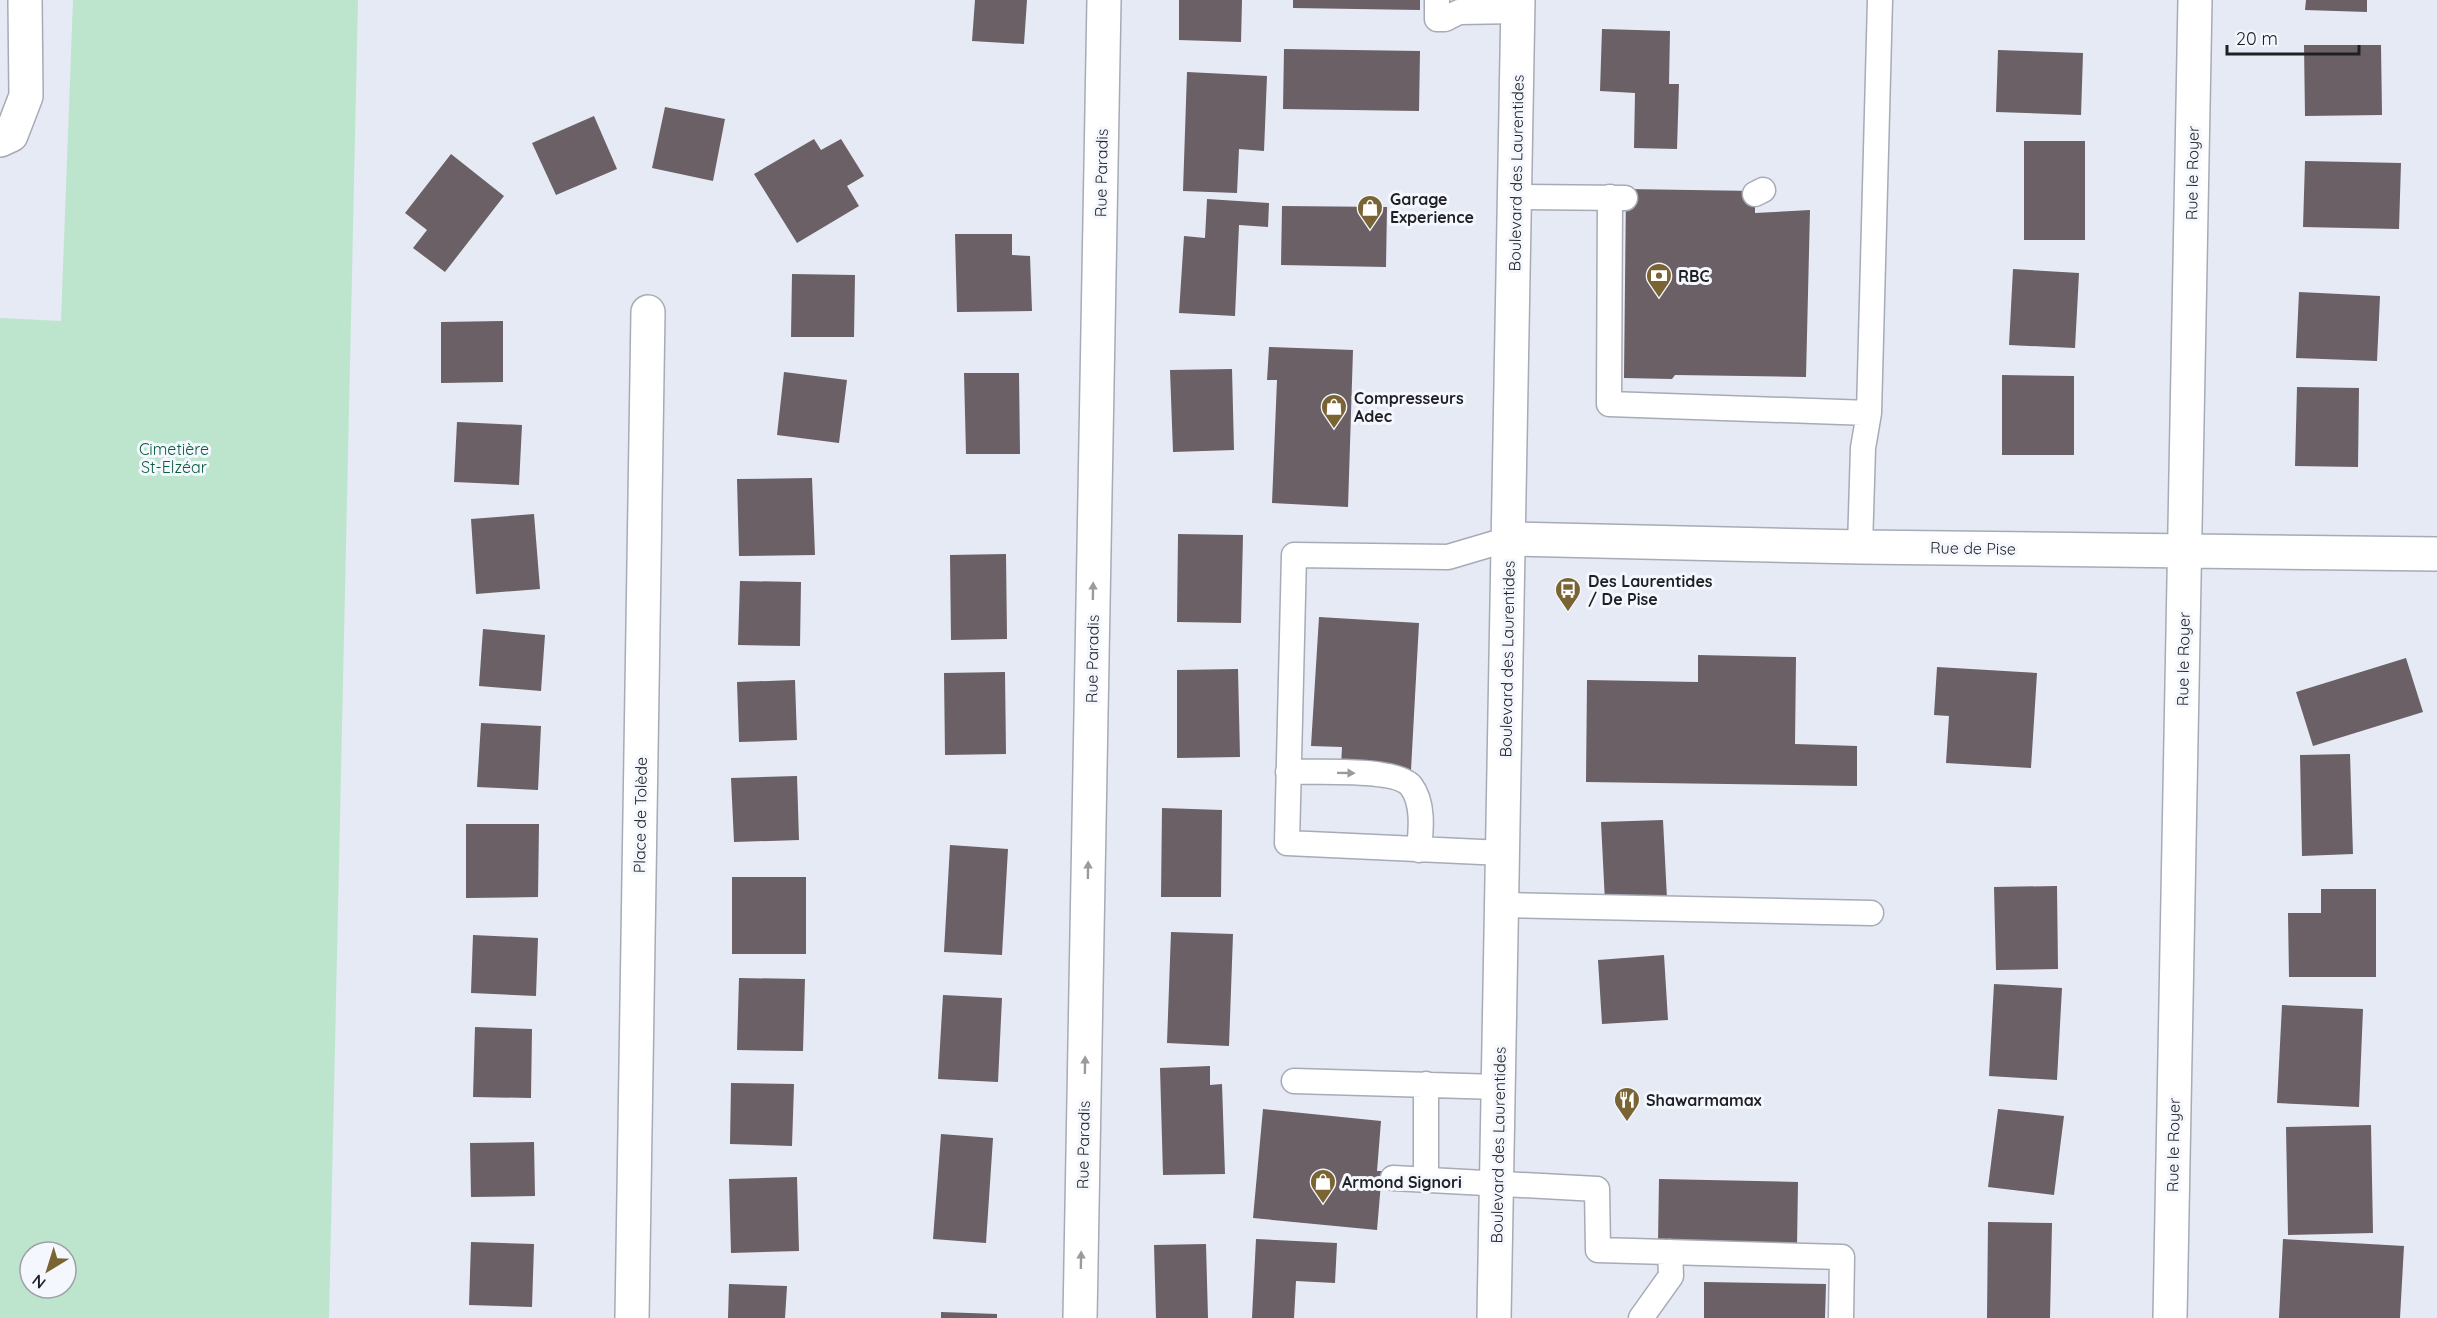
<svg xmlns="http://www.w3.org/2000/svg" width="2437" height="1318" viewBox="0 0 2437 1318" font-family="Quicksand,sans-serif">
  <style>
    .green { fill: #bde5cd; fill-rule: evenodd }
    .building { fill: #6a6065 }
    .lines { fill: none; stroke-linecap: round; stroke-linejoin: round }
    .service-casing { stroke: #a6abb5; stroke-width: 27 }
    .minor-casing { stroke: #a6abb5; stroke-width: 36 }
    .secondary-casing { stroke: #a6abb5; stroke-width: 36 }
    .service { stroke: #fff; stroke-width: 24 }
    .minor { stroke: #fff; stroke-width: 33 }
    .secondary { stroke: #fff; stroke-width: 33 }
    .oneway { fill: #9a9b9c }
    .labels { text-anchor: middle; stroke-width: 6; stroke-linejoin: round; paint-order: stroke }
    .street-label { font-size: 16px; fill: #1e2023; stroke: #f4f7fe }
    .poi-label { font-size: 16px; font-weight: bold; fill: #1e2023; stroke: #f4f7fe; text-anchor: start }
    .park-label { font-size: 16px; fill: #0b5d3b; stroke: #f4f7fe }
  </style>
  <rect width="100%" height="100%" fill="#e5eaf5"/>
  <path class="green" d="M73,0H358L329,1318H0V318L61,321ZM30,1252H66V1288H30Z"/>
  <path class="building" d="M975,0H1027L1024,44L972,41Z
    M1179,0H1242L1241,42L1179,40Z
    M1293,0H1420V10L1293,8Z
    M2306,0H2367V12L2305,10Z
    M1602,29L1670,31L1669,84H1679L1677,149L1634,148L1635,93L1600,91Z
    M2304,45H2381L2382,115L2305,116Z
    M1284,49L1420,51L1419,111L1283,109Z
    M1998,50L2083,53L2081,115L1996,112Z
    M1187,72L1267,76L1264,151L1239,149L1237,193L1183,191Z
    M665,107L725,119L713,181L652,168Z
    M594,116L617,169L556,195L532,143Z
    M814,139L821,150L841,139L864,176L847,186L859,206L797,243L754,174Z
    M2024,141H2085V240H2024Z
    M451,154L504,196L445,272L413,248L427,230L405,213Z
    M2305,161L2401,163L2399,229L2303,227Z
    M1626,189L1755,191V213L1810,210L1806,377L1675,375L1672,379L1624,378Z
    M1207,199L1269,203L1268,227L1239,225L1235,316L1179,313L1184,236L1205,238Z
    M1282,206L1387,207L1386,267L1281,265Z
    M955,234H1012V255L1030,256L1032,311L957,312Z
    M2013,269L2079,273L2075,348L2009,345Z
    M792,274L855,275L854,337H791Z
    M2299,292L2380,296L2377,361L2296,358Z
    M503,321V382L441,383V322Z
    M1269,347L1353,350L1348,507L1272,503L1277,380H1267Z
    M1232,369L1234,450L1173,452L1170,370Z
    M784,372L847,380L839,443L777,435Z
    M964,373H1019L1020,454H966Z
    M2002,375L2074,376V455H2002Z
    M2297,387L2359,388L2358,467L2295,466Z
    M457,422L522,425L519,485L454,482Z
    M812,478L815,555L739,556L737,479Z
    M534,514L540,589L476,594L471,519Z
    M1178,534L1243,535L1241,623L1177,622Z
    M1006,554L1007,639L951,640L950,555Z
    M740,581L801,582L800,646L738,645Z
    M1319,617L1419,623L1411,770L1341,766L1342,747L1311,746Z
    M483,629L545,635L541,691L479,686Z
    M1698,655L1796,657L1795,744L1857,746V786L1586,782L1587,680L1698,682Z
    M2406,658L2423,712L2313,746L2296,692Z
    M1937,667L2037,673L2031,768L1946,763L1949,716L1934,715Z
    M1238,669L1240,757L1177,758V670Z
    M1005,672L1006,754L945,755L944,673Z
    M795,680L797,740L739,742L737,682Z
    M481,723L541,726L538,790L477,787Z
    M2350,754L2353,854L2302,856L2300,755Z
    M797,776L799,840L734,842L731,778Z
    M1162,808L1222,810L1221,897H1161Z
    M1663,820L1667,899L1605,902L1601,822Z
    M466,824H539L538,897L466,898Z
    M950,845L1008,849L1002,955L944,952Z
    M732,877H806V954H732Z
    M2057,886L2058,969L1996,970L1994,887Z
    M2321,889H2376V977H2289L2288,913H2321Z
    M1171,932L1233,934L1229,1046L1167,1043Z
    M473,935L538,938L536,996L471,993Z
    M1664,955L1668,1020L1602,1024L1598,960Z
    M739,978L805,979L803,1051L737,1050Z
    M1994,984L2062,988L2057,1080L1989,1076Z
    M943,995L1002,998L998,1082L938,1079Z
    M2282,1005L2363,1009L2359,1107L2277,1103Z
    M475,1027L532,1029L531,1098L473,1097Z
    M1210,1066V1085L1222,1084L1225,1174L1163,1175L1160,1068Z
    M731,1083L794,1084L792,1146L730,1144Z
    M1263,1109L1381,1121L1377,1171H1382L1377,1230L1253,1218Z
    M1998,1109L2064,1116L2054,1195L1988,1187Z
    M2371,1125L2373,1233L2288,1235L2286,1127Z
    M941,1134L993,1138L986,1243L933,1239Z
    M534,1142L535,1196L471,1197L470,1143Z
    M797,1177L799,1251L731,1253L729,1179Z
    M1659,1179L1798,1182L1797,1247L1658,1244Z
    M1988,1222L2052,1223L2050,1318H1987Z
    M1256,1239L1337,1243L1335,1283L1296,1281L1294,1318H1252Z
    M2283,1239L2404,1246L2400,1318H2279Z
    M471,1242L534,1244L532,1307L469,1305Z
    M1206,1244L1208,1318H1156L1154,1245Z
    M1704,1282L1826,1284L1825,1318H1704Z
    M729,1284L787,1286L785,1318H728Z
    M941,1312L997,1314V1318H941Z"/>
  <g class="lines">
    <defs>
      <path id="service" d="M1437,0V19H1445L1459,12L1518,11
        M1755,194L1763,190
        M1516,197L1625,198
        M1610,197L1609,404L1869,413
        M1860,547L1863,448L1869,413L1880,0
        M1288,772C1312,772 1397,768 1411,786C1424,803 1421,830 1419,850
        M1503,853L1287,843L1294,555L1448,557L1509,539
        M1501,905L1871,913
        M1294,1081L1499,1087
        M1393,1178L1597,1189L1598,1250L1842,1257L1841,1318
        M1426,1180V1084
        M1641,1318L1671,1276L1670,1252"/>
      <path id="minor" d="M0,140L11,135L26,96L25,0
        M1509,539L1860,547L2437,554
        M632,1318L648,312
        M1080,1318L1104,0
        M2170,1318L2195,0"/>
      <path id="secondary" d="M1494,1318L1518,0"/>
    </defs>
    <use href="#service" class="service-casing"/>
    <use href="#minor" class="minor-casing"/>
    <use href="#secondary" class="secondary-casing"/>
    <use href="#service" class="service"/>
    <use href="#minor" class="minor"/>
    <use href="#secondary" class="secondary"/>
  </g>
  <defs><path id="oneway-solid" d="M-6-.8H1V-3.2L6.5 0L1 3.2V.8H-6Z" transform="scale(1.5)"/></defs>
  <g class="oneway">
    <use href="#oneway-solid" transform="translate(1093 591) rotate(-89)"/>
    <use href="#oneway-solid" transform="translate(1346 773) rotate(1)"/>
    <use href="#oneway-solid" transform="translate(1088 870) rotate(-89)"/>
    <use href="#oneway-solid" transform="translate(1085 1065) rotate(-89)"/>
    <use href="#oneway-solid" transform="translate(1081 1260) rotate(-89)"/>
  </g>
  <defs>
    <symbol id="shop-pin" viewBox="-11 -11 22 30"><path d="M0 17L-7.5 6A9.5 9.5 0 1 1 7.5 6Z" fill="#7a6433" stroke="#f4f7fe"/><path d="M-5-2.5h2.3a2.7 3.5 0 0 1 5.4 0H5L5.5 6h-11ZM-1.5-2.5h3a1.5 2.3 0 0 0-3 0Z" fill="#fff"/></symbol>
    <symbol id="bank-pin" viewBox="-11 -11 22 30"><path d="M0 17L-7.5 6A9.5 9.5 0 1 1 7.5 6Z" fill="#7a6433" stroke="#f4f7fe"/><path d="M-6-4H6V4H-6ZM0-2.3a2.3 2.3 0 1 0 0 4.6a2.3 2.3 0 1 0 0-4.6Z" fill="#fff"/></symbol>
    <symbol id="bus-pin" viewBox="-11 -11 22 30"><path d="M0 17L-7.5 6A9.5 9.5 0 1 1 7.5 6Z" fill="#7a6433" stroke="#f4f7fe"/><path d="M-5-6H5V4H4V6H2V4H-2V6H-4V4H-5ZM-3.5-4V0h7V-4ZM-3.5 1.2v1.5H-2V1.2ZM2 1.2v1.5H3.5V1.2Z" fill="#fff"/></symbol>
    <symbol id="restaurant-pin" viewBox="-11 -11 22 30"><path d="M0 17L-7.5 6A9.5 9.5 0 1 1 7.5 6Z" fill="#7a6433" stroke="#f4f7fe"/><path d="M-5-6h1v4h1v-4h1v4h1v-4h1v5L-1.5 .5V6h-2V.5L-5-1ZM5-6V6H3V1.5H1.5Q1.5-4 5-6Z" fill="#fff"/></symbol>
  </defs>
  <g fill-rule="evenodd">
    <use href="#shop-pin" x="1355" y="193" width="30" height="40"/>
    <use href="#bank-pin" x="1644" y="261" width="30" height="40"/>
    <use href="#shop-pin" x="1319" y="392" width="30" height="40"/>
    <use href="#bus-pin" x="1553" y="575" width="30" height="40"/>
    <use href="#restaurant-pin" x="1612" y="1085" width="30" height="40"/>
    <use href="#shop-pin" x="1308" y="1167" width="30" height="40"/>
  </g>
  <g class="labels">
    <g class="street-label">
      <text transform="translate(1101 173) rotate(-89)" y="6">Rue Paradis</text>
      <text transform="translate(1516 173) rotate(-89)" y="6">Boulevard des Laurentides</text>
      <text transform="translate(2192 173) rotate(-89)" y="6">Rue le Royer</text>
      <text transform="translate(1973 548) rotate(1)" y="6">Rue de Pise</text>
      <text transform="translate(1092 659) rotate(-89)" y="6">Rue Paradis</text>
      <text transform="translate(1507 659) rotate(-89)" y="6">Boulevard des Laurentides</text>
      <text transform="translate(2183 659) rotate(-89)" y="6">Rue le Royer</text>
      <text transform="translate(640 815) rotate(-89)" y="6">Place de Tolède</text>
      <text transform="translate(1083 1145) rotate(-89)" y="6">Rue Paradis</text>
      <text transform="translate(1498 1145) rotate(-89)" y="6">Boulevard des Laurentides</text>
      <text transform="translate(2173 1145) rotate(-89)" y="6">Rue le Royer</text>
    </g>
    <g class="poi-label">
      <text x="1390" y="205">Garage<tspan x="1390" dy="18">Experience</tspan></text>
      <text x="1678" y="282">RBC</text>
      <text x="1354" y="404">Compresseurs<tspan x="1354" dy="18">Adec</tspan></text>
      <text x="1588" y="587">Des Laurentides<tspan x="1588" dy="18">/ De Pise</tspan></text>
      <text x="1646" y="1106">Shawarmamax</text>
      <text x="1342" y="1188">Armond Signori</text>
    </g>
    <g class="park-label">
      <text x="174" y="455">Cimetière<tspan x="174" dy="18">St-Elzéar</tspan></text>
    </g>
  </g>
  <g transform="translate(48 1270) rotate(218)"><circle r="28" fill="#f4f7fe" stroke="#9ea1a6" stroke-width="1.5"/>
  <path d="M0-4.5L10 22L0 15L-10 22Z" fill="#7a6433"/>
  <text y="-9" font-size="16" font-weight="bold" text-anchor="middle" fill="#1e2023">N</text>
  </g>
  <path d="M2227 45v9h132v-9" fill="none" stroke="#1e2023" stroke-width="3"/>
  <text x="2236" y="45" font-size="18" fill="#1e2023" stroke="#f4f7fe" stroke-width="4.5" paint-order="stroke">20 m</text>
</svg>
